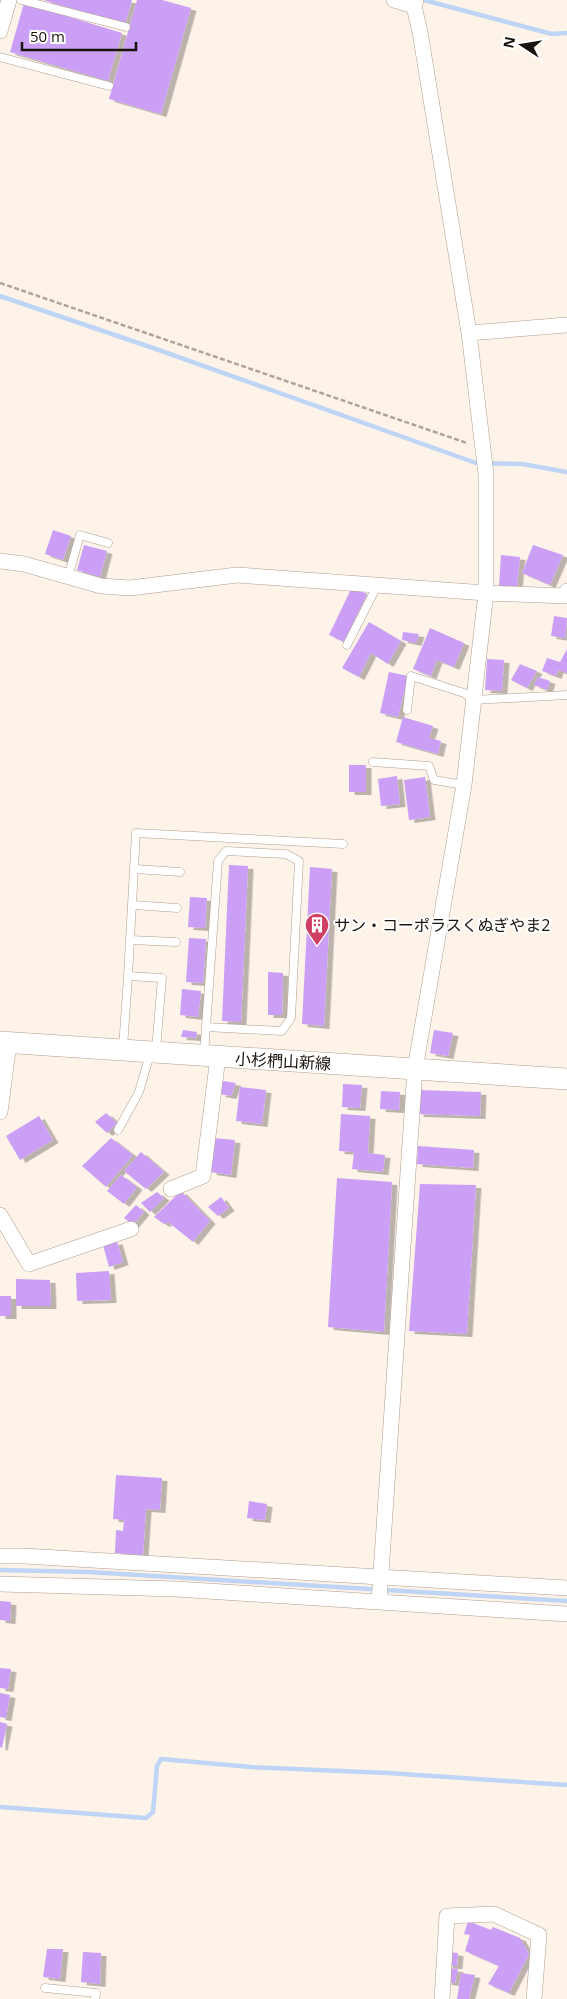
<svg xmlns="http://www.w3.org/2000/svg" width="567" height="1999" viewBox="0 0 567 1999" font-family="'Open Sans','Noto Sans JP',sans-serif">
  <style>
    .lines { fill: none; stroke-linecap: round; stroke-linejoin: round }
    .stream { stroke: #bed5f5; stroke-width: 4.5 }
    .building { fill: #ca9ff5; filter: url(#shadow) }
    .service-casing { stroke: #ae9e8e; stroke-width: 9 }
    .minor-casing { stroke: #ae9e8e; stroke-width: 16 }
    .secondary-casing { stroke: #ae9e8e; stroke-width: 22 }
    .path { stroke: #ada49c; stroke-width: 2.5; stroke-dasharray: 5 2.5; stroke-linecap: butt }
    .service { stroke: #fff; stroke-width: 8 }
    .minor { stroke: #fff; stroke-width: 15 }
    .secondary { stroke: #fff; stroke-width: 21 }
    .labels { text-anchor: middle; stroke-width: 4; stroke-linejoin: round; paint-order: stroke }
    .poi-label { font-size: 16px; fill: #19130d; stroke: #fff; text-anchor: start }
    .street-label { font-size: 16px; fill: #19130d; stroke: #fff }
  </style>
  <defs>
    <filter id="shadow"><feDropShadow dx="5.5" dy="3" stdDeviation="0" flood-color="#0004"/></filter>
  </defs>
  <rect width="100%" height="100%" fill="#fef3e9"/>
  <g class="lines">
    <path class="stream" d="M424,0L552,34L567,33
      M0,296L156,349L476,463L522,464L567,472
      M0,1570L89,1572L567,1601
      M0,1807L146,1818L153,1812L157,1766L161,1759L251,1767L388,1773L567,1785"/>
  </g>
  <path class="building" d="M43,0H132L125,24Z
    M137,0H162L191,8L161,114L109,99Z
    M24,3L122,33L108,81L10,52Z
    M53,530L71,536L63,560L45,554Z
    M84,545L107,551L100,577L77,570Z
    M533,545L563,555L550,585L522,573Z
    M501,555L520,557L517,587L499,586Z
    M352,587L367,594L344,642L329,635Z
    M554,616L567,618L565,638L551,636Z
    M369,622L401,641L388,664L371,653L359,677L342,668Z
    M430,628L464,643L454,667L437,660L431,676L413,669Z
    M403,632L419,634L416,643L402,640Z
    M567,649V673L558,670L556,676L542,671L547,658L560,662Z
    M487,659L504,660L502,691L485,690Z
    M520,664L537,671L527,688L511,680Z
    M389,672L408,676L398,717L380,713Z
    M538,677L550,681L547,690L534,685Z
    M403,717L433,726L429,738L441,741L438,754L396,742Z
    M349,765H366V792H349Z
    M397,776L400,804L381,806L378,779Z
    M425,777L430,817L409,820L404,780Z
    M229,865L248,866L241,1022L222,1021Z
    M310,867L332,869L324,1026L302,1024Z
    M190,897L207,898L205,928L188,927Z
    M189,938L206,939L203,983L186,982Z
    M268,972L283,973L282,1015H268Z
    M182,989L201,991L198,1017L180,1015Z
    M183,1030L197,1032L196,1038L181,1037Z
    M434,1030L453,1033L448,1056L430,1053Z
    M223,1081L236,1083L231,1096L220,1094Z
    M343,1084L362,1085L360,1108L342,1107Z
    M240,1087L266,1090L262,1124L236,1121Z
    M419,1090L481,1092L480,1116L418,1114Z
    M381,1091L400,1092L399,1110L380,1109Z
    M106,1113L117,1123L107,1133L95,1122Z
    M341,1114L370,1116L368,1153L385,1155L383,1172L352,1169L354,1152L339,1151Z
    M39,1116L53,1140L20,1160L6,1136Z
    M111,1138L133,1155L106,1187L82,1166Z
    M214,1138L235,1140L231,1175L211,1172Z
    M418,1146L474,1150L473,1168L417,1164Z
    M141,1152L164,1172L146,1189L124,1171Z
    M121,1175L137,1187L124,1204L107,1191Z
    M337,1178L392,1182L384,1332L328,1327Z
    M420,1184L476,1185L467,1334L409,1331Z
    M181,1191L210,1221L193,1242L168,1222L164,1224L154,1217Z
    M157,1192L164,1198L150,1212L141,1203Z
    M221,1197L229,1208L218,1216L208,1207Z
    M136,1205L144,1212L133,1225L124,1218Z
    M117,1241L123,1262L109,1267L103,1245Z
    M109,1271L111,1300L77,1301L76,1273Z
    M16,1279L50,1280L51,1306H16Z
    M0,1296H11V1316H0Z
    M116,1475L162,1478L160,1510L146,1509L143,1555L115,1553L116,1530L123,1531L124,1520L113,1519Z
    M249,1501L267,1504L265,1520L247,1518Z
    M0,1601L11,1602L10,1621L0,1620Z
    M0,1668L11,1669L8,1689L0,1688Z
    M0,1693L10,1695L6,1718L0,1717Z
    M0,1722L7,1724L2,1748L0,1747Z
    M468,1921L491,1930L493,1927L520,1938L529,1954L509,1993L488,1984L499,1966L465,1951L470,1935L464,1934Z
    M47,1949H63L60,1979L43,1977Z
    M83,1952L101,1953L100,1984L81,1982Z
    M448,1952L458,1953L457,1966H447Z
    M448,1968L458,1969L455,1983L446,1982Z
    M461,1973L475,1975L469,1999H457Z"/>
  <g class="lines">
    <defs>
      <path id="service" d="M21,0L126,27
        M0,57L109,86
        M68,577L80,535L108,543
        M347,645L378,584
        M407,710L411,676L464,693L474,700L567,695
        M373,762L429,766L434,780L464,785
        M135,869L180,872
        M133,905L177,908
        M130,940L176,942
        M128,976L136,833L343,844
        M123,1048L128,976L162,978L156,1050
        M204,1054L206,1027L218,861L226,851L286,854L299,861L291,1018L282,1031L206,1027
        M118,1130L139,1092L150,1054
        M45,1988L96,1993L95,1999"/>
      <path id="minor" d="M394,0L414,6
        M416,0L414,6L420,32L469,333L486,474V593L464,785L415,1069L379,1602L567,1614
        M0,31L9,0
        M469,333L567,325
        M0,561L24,564L101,586L130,588L237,575L486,593L565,596L567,591
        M0,1112L9,1043
        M171,1189L203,1176L218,1057
        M0,1215L29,1264L131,1229
        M0,1556H24L567,1588
        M0,1584L176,1589L379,1602
        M442,1999L447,1916L494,1914L539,1935L534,1999"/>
      <path id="secondary" d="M0,1042L567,1079"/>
    </defs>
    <use href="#service" class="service-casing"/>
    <use href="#minor" class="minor-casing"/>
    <use href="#secondary" class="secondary-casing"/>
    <path class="path" d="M0,283L467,443"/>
    <use href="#service" class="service"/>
    <use href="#minor" class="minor"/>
    <use href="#secondary" class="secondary"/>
  </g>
  <defs>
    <symbol id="building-pin" viewBox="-11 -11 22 30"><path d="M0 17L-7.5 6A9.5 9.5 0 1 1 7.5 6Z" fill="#cf3f63" stroke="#fff"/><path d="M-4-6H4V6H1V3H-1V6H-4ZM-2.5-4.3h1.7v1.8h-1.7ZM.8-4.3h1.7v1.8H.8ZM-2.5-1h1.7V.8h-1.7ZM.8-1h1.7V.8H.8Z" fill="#fff"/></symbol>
  </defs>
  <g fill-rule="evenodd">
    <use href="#building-pin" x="303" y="911" width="28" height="38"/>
  </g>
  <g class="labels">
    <g class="poi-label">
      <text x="334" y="931">サン・コーポラスくぬぎやま2</text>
    </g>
    <g class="street-label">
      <text transform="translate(283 1061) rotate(3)" y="6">小杉椚山新線</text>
    </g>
  </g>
  <g transform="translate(522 45) rotate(282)" stroke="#ffffff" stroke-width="4" paint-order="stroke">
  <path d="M0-4L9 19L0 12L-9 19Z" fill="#19130d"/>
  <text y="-8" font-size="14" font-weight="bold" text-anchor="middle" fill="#19130d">N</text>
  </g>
  <path d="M22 42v8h114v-8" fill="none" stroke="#19130d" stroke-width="2.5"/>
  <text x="30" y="42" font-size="15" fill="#19130d" stroke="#ffffff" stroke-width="4" paint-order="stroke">50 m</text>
</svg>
